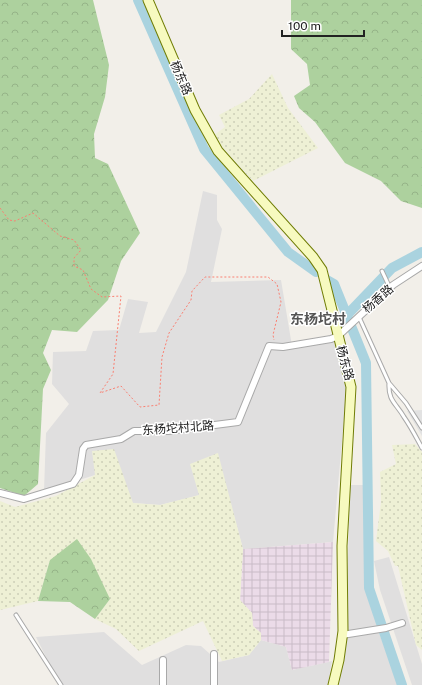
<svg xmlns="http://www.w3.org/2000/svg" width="422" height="685" viewBox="0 0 422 685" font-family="'Public Sans','Noto Sans SC',sans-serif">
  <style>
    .residential { fill: #e0dfdf }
    .industrial { fill: url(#industrial-grid) }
    .farmland { fill: url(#farmland-dots) }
    .forest { fill: url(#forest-crowns) }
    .parking { fill: #e2e2e2 }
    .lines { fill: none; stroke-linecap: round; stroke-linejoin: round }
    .river { stroke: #aad3df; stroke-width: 10 }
    .lane-casing { stroke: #a9a9a9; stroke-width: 5 }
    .street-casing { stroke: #a9a9a9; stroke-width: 8 }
    .secondary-casing { stroke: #707d05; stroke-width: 11 }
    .path { stroke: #fa8072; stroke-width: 1; stroke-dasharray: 2 2; stroke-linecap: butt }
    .lane { stroke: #fff; stroke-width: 3 }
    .street { stroke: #fff; stroke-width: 6 }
    .secondary { stroke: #f7fabf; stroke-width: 9 }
    .labels { text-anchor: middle; stroke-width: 3; stroke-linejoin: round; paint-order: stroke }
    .street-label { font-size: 12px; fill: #222; stroke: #fff }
    .quarter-label { font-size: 14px; font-weight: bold; fill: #555; stroke: #fff }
  </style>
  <defs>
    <pattern id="industrial-grid" width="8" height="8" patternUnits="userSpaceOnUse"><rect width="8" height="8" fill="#ebdbe8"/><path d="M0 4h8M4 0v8" fill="none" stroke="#c9bcc7"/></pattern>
    <pattern id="farmland-dots" width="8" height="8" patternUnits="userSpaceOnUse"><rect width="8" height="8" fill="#eef0d5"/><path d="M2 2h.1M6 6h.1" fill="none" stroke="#ccceb7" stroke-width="1.8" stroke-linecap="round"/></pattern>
    <pattern id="forest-crowns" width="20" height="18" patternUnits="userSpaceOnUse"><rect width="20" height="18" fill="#add19e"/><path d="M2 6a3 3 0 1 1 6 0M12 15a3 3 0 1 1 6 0" fill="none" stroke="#95b388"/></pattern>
  </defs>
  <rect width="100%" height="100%" fill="#f2efe9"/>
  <path class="residential" d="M203,191L217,195V220L222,229L211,282L281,280L292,346L334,342L347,385L333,542L243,549L217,453L200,495L160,505L133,503L95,475L44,491L46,433L69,404L52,384L53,352L86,351L93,331L119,330L128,299L148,302L139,333L156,332L186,272Z
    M350,485H364L367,588L378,630L398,685H339L346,632Z
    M389,557L422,664V685H412L380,590L374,561Z
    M104,632L142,665L186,645L201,646L219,662L249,655L261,640L286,647L292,670L332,661L328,685H60L36,637Z"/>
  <path class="industrial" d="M333,542L329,662L292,670L286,647L261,640V633L253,626L252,613L240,600L243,549Z"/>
  <path class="farmland" d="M272,74L288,108L318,148L253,181L222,147L214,135L225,127L219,115L249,99Z
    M415,444L422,452V650L416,645L398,566H395L388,551L376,541L381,502L380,472L396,464L392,445Z
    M114,449L133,503L160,505L199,495L190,464L218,453L243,549L240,600L252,613L253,626L261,633V640L249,655L222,661L203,621L139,651L116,629L95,619L110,599L50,560L38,601L0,610V501L15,507L56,496L95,475L92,451Z"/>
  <path class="forest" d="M0,0H93L109,65L105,97L94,134L95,158L108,164L140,233L121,261L108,300L77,332L52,330L43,353L51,370L43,389L38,484L24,496L0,488Z
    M291,0H422V208L401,201L381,181L345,163L315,122L299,108L294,96L310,85L307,64L291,49Z
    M77,539L91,559L110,599L95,619L70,602L38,601L50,560Z"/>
  <path class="parking" d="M422,410V436L407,411Z"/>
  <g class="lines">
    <path class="river" d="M138,0L204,149L288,252L316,272
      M327,280L334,284L366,363L369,588L402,685
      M347,315L392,268L422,252"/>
    <defs>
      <path id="lane" d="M382,271L390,288
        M359,317L389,383L406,403L422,428
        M389,383C388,401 396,403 404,417C411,427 416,437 422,448
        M16,615L61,685"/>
      <path id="street" d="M0,493L24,499L73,484L79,475L83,449L86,445L121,439L134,431H168L238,422L269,346L283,347L331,339L338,336L393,285L422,266
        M342,635L386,628L402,623
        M214,654V685
        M163,685V660"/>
      <path id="secondary" d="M148,0L195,110L218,151L313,257L322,270L351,387L342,546L343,631L339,660L333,685"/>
    </defs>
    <use href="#lane" class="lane-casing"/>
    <use href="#street" class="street-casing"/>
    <use href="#secondary" class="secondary-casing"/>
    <path class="path" d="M0,208L9,220L15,221L33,213L60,236L74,240L81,250L74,258V266L83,270L91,289L102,297L121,296L113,374L100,393L121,386L140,407L159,405L162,357L169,333L191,300L192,291L205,277H268L277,284L281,302L273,335L274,340"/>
    <use href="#lane" class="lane"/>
    <use href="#street" class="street"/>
    <use href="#secondary" class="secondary"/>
  </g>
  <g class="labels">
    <g class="street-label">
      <text transform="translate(181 78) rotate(67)" y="4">杨东路</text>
      <text transform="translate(378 299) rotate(-41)" y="4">杨香路</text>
      <text transform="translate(345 363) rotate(75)" y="4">杨东路</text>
      <text transform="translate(178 428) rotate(-4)" y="4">东杨坨村北路</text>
    </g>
    <g class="quarter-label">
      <text x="318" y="324">东杨坨村</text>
    </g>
  </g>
  <path d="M282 30v6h82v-6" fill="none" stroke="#222222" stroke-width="2"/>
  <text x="288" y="30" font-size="12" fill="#222222" stroke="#ffffff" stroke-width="3" paint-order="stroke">100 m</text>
</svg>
